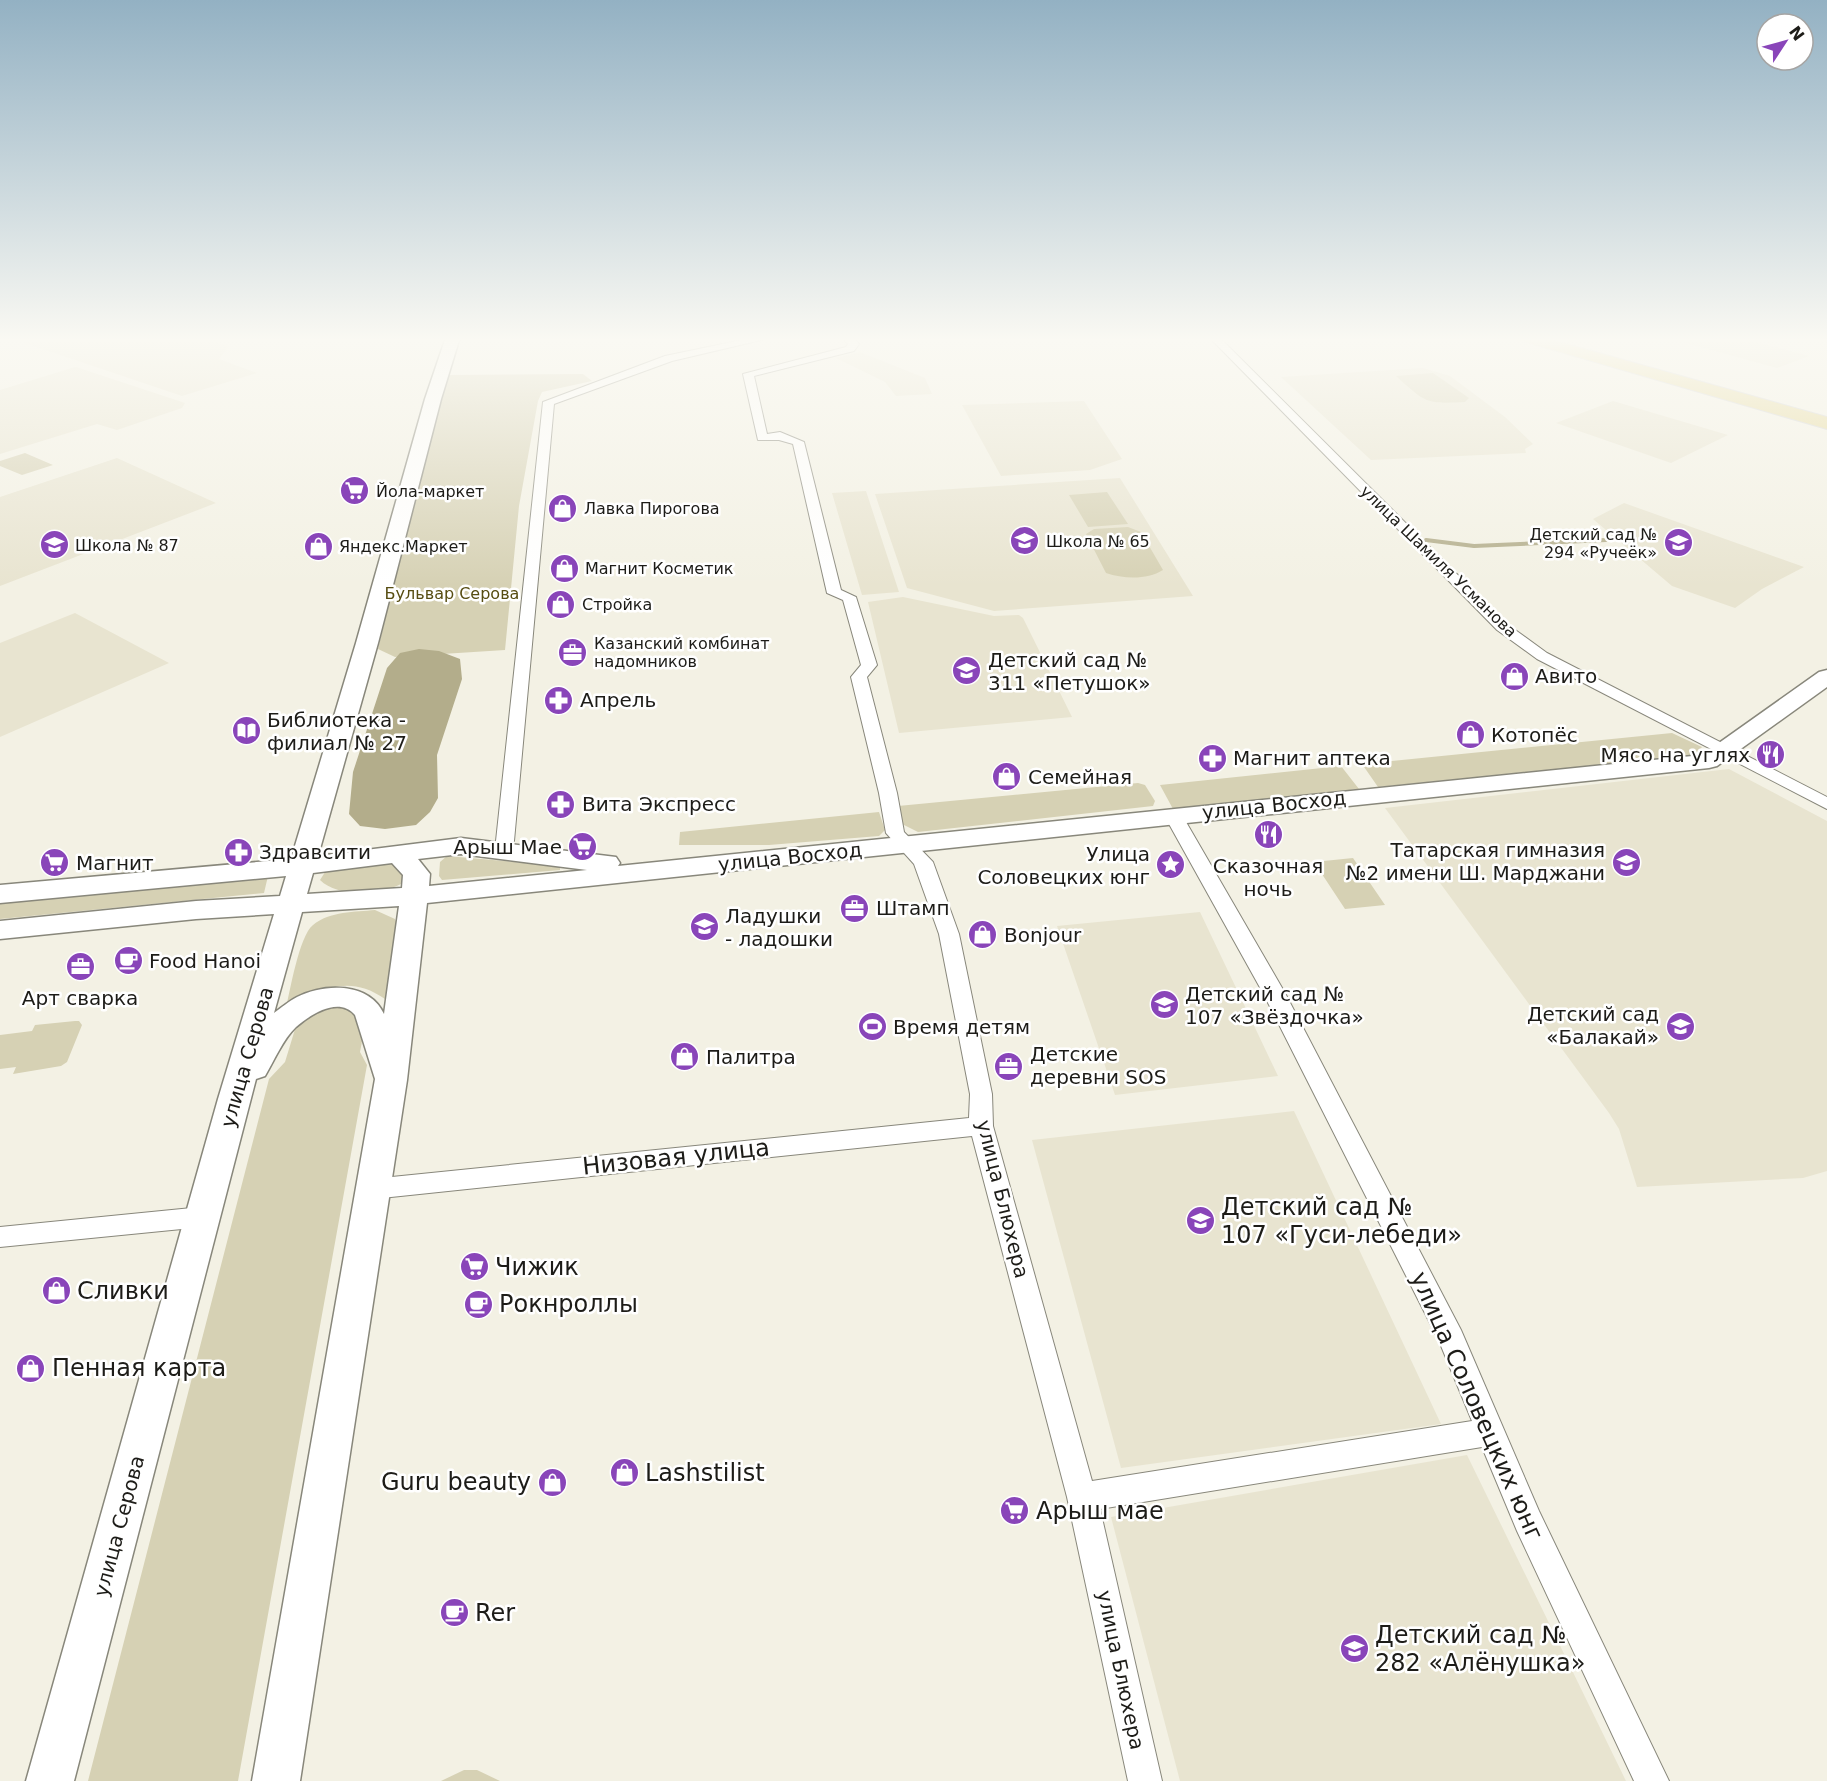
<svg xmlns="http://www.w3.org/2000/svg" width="1827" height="1781" viewBox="0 0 1827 1781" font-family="'DejaVu Sans',sans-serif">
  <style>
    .built { fill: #e8e4d0 }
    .green { fill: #d6d1b4 }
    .water { fill: #b3ad8b }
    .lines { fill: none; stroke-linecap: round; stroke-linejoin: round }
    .stream { stroke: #b3ad8b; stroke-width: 4 }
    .street-casing { stroke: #88877b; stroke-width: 2 }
    .secondary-casing { stroke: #88877b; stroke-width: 3 }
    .primary-casing { stroke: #d2d2d1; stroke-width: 2 }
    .street { fill: #fff; fill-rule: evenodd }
    .secondary { fill: #fff; fill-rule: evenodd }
    .primary { fill: #e3d694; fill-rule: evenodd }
    .labels { text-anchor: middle; stroke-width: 5; stroke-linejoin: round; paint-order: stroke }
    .far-poi-label { font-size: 16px; fill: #1d1c18; stroke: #fff; text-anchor: start }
    .far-street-label { font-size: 16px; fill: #1d1c18; stroke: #fff }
    .far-park-label { font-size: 16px; fill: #574d12; stroke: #fff }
    .poi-label { font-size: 20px; fill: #1d1c18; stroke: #fff; text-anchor: start }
    .street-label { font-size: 20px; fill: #1d1c18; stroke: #fff }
    .near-street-label { font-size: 24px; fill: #1d1c18; stroke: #fff }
    .near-poi-label { font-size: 24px; fill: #1d1c18; stroke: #fff; text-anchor: start }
  </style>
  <rect width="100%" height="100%" fill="#f3f1e4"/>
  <path class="built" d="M7,337H228L216,341L228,347L219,359L257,373L182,396Z
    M1664,337H1738L1809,356L1777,368Z
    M860,352L925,378L932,394L896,396L885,382L836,358Z
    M75,367H76L185,403L182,408L117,430L97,424L0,454V390Z
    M1423,368L1450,376L1505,417L1533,444L1525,449L1526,453L1371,460L1281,377Z
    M1084,401L1122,459L1090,470L1001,476L962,405Z
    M1613,401L1728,435L1671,463L1556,423Z
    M117,458L216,503L0,586V497Z
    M1120,478L1193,596L994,611L907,588L875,494Z
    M866,491L899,592L862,595L832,493Z
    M1624,503L1804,567L1762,589L1735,608L1672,586L1593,519Z
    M903,597L994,616L1019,615L1023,618L1072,717L899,733L868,602Z
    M75,613L169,663L0,737V643Z
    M1729,769L1827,821V1171L1803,1178L1637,1187L1619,1129L1609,1113L1385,808Z
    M1200,912L1278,1076L1115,1095L1057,926Z
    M1294,1111L1441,1424L1121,1468L1032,1140Z
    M1467,1455L1626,1781H1180L1111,1517Z"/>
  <path class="green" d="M1433,373L1469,398L1465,402C1425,404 1426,403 1396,376Z
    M583,374L592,381L542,392L538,401L519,506L505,650L395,657L378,649L418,484L449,375Z
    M25,453L53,465L22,475L0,466V461Z
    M1107,492L1128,524L1088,527L1069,495Z
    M1128,527L1141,532L1163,570C1147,580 1124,579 1106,573L1086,534L1094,529Z
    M1672,733L1702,747L1696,755L1378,787L1362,764Z
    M1341,766L1359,789L1173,809L1160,785Z
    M1138,783L1145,785L1155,801L1153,806L918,832L902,824L898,806Z
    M879,812L885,830L879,836L769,845H679L680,832Z
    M447,856L560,866V870L442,880L439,876L440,862Z
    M1353,858L1385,905L1345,909L1314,862Z
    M385,862L395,865L404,873L401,884C379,895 338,898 320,880L327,869Z
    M268,876L264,893L0,919V899Z
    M375,910L395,919L398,928L385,999C347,973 318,990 285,1012C290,992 299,936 313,925C330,911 355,912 375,910Z
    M349,1004L365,1026L360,1052L367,1065L238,1781H88L269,1079L285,1062L296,1026L320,1007Z
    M75,1021H79L82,1025L67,1062L61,1066L13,1074L16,1067L0,1069V1035L32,1031L35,1025Z
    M464,1770H477L500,1781H441Z"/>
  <path class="water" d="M419,649L439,651L460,659L462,679L437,755L438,798L430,812L416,825L385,829L360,826L349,814L353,772L387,668L400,653Z"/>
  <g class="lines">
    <path class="stream" d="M1426,540L1474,546L1606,540"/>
    <defs>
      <path id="street" d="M756,337H774L672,361L554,404L514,841L505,847L498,845L496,841L543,402L665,356Z
        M841,337H852L859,344L854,351L754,376L767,434L780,432L804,442L841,590L856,597L877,665L867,677L897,793L904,832L933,862L959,934L992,1094L993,1126L1092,1481L1472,1421L1439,1341L1263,993L1164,815L1173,810L1182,815L1285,993L1461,1330L1539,1511L1669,1781H1634L1517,1531L1482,1447L1100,1509L1162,1781H1128L1067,1497L972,1136L372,1199L363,1196L360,1189L363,1182L372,1179L969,1118L970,1094L939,934L914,864L886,833L879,793L851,677L861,665L843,600L827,593L793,444L779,440H758L743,374L846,347L848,344Z
        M1209,337H1219L1507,624L1547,653L1827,797V809L1537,659L1497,630Z
        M202,1207L211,1210L215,1217L211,1224L202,1227L0,1247V1227Z"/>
      <path id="secondary" d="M446,337H460L441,399L378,643L318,856L461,838L616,857L620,863L618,866L1702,755L1819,672L1827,670V687L1717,766L1709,768L427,903L407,1080L300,1781H252L375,1079L355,1015C339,996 311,1014 296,1027C283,1039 274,1061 265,1076L256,1079L74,1781H26L218,1099L274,914L196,919L0,939V921L196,901L280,896L286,876L0,903V885L291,859L356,643L425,399ZM461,854L587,870L429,886L430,874L418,859ZM392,863L403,875L402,888L307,894L313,873ZM399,906L384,1014C369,982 325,983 297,997C289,1001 281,1008 274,1013L302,912Z"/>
      <path id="primary" d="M1517,337H1542L1827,417V429L1519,340Z"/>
    </defs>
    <use href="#street" class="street-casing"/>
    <use href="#secondary" class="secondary-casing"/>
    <use href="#primary" class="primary-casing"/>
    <use href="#street" class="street"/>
    <use href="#secondary" class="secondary"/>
    <use href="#primary" class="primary"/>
  </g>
  <linearGradient id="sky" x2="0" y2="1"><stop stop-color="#93b1c3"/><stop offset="0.58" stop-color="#faf9f3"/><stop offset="1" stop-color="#faf9f3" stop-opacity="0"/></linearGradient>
  <rect width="1827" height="586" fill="url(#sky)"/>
  <defs>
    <symbol id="supermarket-disc" viewBox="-11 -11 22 22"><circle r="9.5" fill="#8945b9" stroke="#fff"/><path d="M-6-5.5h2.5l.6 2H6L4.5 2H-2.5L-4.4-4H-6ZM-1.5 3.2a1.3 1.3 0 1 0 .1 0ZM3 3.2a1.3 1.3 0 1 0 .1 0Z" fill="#fff"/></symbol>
    <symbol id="shop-disc" viewBox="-11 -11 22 22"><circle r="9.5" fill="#8945b9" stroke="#fff"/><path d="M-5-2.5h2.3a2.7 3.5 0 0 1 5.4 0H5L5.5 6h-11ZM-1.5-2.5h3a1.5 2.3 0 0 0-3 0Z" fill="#fff"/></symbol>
    <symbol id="school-disc" viewBox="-11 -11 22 22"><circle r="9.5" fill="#8945b9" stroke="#fff"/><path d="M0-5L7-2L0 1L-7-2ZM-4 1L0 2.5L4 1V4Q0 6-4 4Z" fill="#fff"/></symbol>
    <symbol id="office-disc" viewBox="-11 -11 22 22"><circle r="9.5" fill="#8945b9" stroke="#fff"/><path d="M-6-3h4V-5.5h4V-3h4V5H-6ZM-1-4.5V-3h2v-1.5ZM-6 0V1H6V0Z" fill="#fff"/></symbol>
    <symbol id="pharmacy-disc" viewBox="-11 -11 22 22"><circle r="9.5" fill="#8945b9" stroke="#fff"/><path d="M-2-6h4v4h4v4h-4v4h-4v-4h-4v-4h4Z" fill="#fff"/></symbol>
    <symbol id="library-disc" viewBox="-11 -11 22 22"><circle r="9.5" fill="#8945b9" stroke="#fff"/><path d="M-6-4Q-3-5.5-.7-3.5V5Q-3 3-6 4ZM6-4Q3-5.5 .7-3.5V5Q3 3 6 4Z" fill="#fff"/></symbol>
    <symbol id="restaurant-disc" viewBox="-11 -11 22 22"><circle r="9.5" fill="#8945b9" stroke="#fff"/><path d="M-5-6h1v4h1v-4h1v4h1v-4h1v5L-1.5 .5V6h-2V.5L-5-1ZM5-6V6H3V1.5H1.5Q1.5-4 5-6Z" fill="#fff"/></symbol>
    <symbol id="sight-disc" viewBox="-11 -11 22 22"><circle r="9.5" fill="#8945b9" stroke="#fff"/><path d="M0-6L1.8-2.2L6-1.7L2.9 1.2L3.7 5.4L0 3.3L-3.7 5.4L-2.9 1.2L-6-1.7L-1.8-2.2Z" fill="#fff"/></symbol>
    <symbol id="cafe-disc" viewBox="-11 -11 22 22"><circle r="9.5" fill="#8945b9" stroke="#fff"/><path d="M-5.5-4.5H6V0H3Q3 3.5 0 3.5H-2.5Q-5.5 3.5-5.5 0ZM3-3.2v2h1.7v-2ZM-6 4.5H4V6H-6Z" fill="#fff"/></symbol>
    <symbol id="stadium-disc" viewBox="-11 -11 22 22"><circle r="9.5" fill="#8945b9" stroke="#fff"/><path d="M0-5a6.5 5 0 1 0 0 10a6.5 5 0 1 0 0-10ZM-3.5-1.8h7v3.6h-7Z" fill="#fff"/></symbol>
  </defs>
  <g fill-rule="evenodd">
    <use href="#supermarket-disc" x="338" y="474" width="33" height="33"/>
    <use href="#shop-disc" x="546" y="492" width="33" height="33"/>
    <use href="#school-disc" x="1008" y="524" width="33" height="33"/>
    <use href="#school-disc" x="1662" y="526" width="33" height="33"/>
    <use href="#school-disc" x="38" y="528" width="33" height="33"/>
    <use href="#shop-disc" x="302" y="530" width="33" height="33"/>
    <use href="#shop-disc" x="548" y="552" width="33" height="33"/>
    <use href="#shop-disc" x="544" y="588" width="33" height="33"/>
    <use href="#office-disc" x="556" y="636" width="33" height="33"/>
    <use href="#school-disc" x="950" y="654" width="33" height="33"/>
    <use href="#shop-disc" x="1498" y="660" width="33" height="33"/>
    <use href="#pharmacy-disc" x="542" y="684" width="33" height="33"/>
    <use href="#library-disc" x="230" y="714" width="33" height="33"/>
    <use href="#shop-disc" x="1454" y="718" width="33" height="33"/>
    <use href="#restaurant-disc" x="1754" y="738" width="33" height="33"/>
    <use href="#pharmacy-disc" x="1196" y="742" width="33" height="33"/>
    <use href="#shop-disc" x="990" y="760" width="33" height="33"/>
    <use href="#pharmacy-disc" x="544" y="788" width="33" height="33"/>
    <use href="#restaurant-disc" x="1252" y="818" width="33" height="33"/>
    <use href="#supermarket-disc" x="566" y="830" width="33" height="33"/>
    <use href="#pharmacy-disc" x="222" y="836" width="33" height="33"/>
    <use href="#school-disc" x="1610" y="846" width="33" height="33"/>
    <use href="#supermarket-disc" x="38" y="846" width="33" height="33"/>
    <use href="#sight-disc" x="1154" y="848" width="33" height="33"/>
    <use href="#office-disc" x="838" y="892" width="33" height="33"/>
    <use href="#school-disc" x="688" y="910" width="33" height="33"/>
    <use href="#shop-disc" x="966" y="918" width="33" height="33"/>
    <use href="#cafe-disc" x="112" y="944" width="33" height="33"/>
    <use href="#office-disc" x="64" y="950" width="33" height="33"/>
    <use href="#school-disc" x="1148" y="988" width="33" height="33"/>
    <use href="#school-disc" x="1664" y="1010" width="33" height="33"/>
    <use href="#stadium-disc" x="856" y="1010" width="33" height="33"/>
    <use href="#shop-disc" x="668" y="1040" width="33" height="33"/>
    <use href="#office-disc" x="992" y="1050" width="33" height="33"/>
    <use href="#school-disc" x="1184" y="1204" width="33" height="33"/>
    <use href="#supermarket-disc" x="458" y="1250" width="33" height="33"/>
    <use href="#shop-disc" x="40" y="1274" width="33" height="33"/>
    <use href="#cafe-disc" x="462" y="1288" width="33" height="33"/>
    <use href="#shop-disc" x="14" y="1352" width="33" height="33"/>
    <use href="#shop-disc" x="608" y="1456" width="33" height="33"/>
    <use href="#shop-disc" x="536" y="1466" width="33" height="33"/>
    <use href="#supermarket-disc" x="998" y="1494" width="33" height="33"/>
    <use href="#cafe-disc" x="438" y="1596" width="33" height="33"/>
    <use href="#school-disc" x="1338" y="1632" width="33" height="33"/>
  </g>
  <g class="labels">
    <g class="far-poi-label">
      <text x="376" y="497">Йола-маркет</text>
      <text x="584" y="514">Лавка Пирогова</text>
      <text x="1657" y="540" text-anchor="end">Детский сад №<tspan x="1657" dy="18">294 «Ручеёк»</tspan></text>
      <text x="1046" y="547">Школа № 65</text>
      <text x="75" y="551">Школа № 87</text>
      <text x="339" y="552">Яндекс.Маркет</text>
      <text x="585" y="574">Магнит Косметик</text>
      <text x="582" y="610">Стройка</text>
      <text x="594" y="649">Казанский комбинат<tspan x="594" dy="18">надомников</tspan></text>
    </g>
    <g class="far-street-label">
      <text transform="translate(1439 561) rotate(44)" y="6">улица Шамиля Усманова</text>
    </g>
    <g class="far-park-label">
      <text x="452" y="599">Бульвар Серова</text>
    </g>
    <g class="poi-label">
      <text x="988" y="667">Детский сад №<tspan x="988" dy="23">311 «Петушок»</tspan></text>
      <text x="1535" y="683">Авито</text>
      <text x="580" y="707">Апрель</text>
      <text x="267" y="727">Библиотека -<tspan x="267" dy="23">филиал № 27</tspan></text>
      <text x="1491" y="742">Котопёс</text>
      <text x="1750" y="762" text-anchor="end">Мясо на углях</text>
      <text x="1233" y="765">Магнит аптека</text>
      <text x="1028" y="784">Семейная</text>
      <text x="582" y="811">Вита Экспресс</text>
      <text x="562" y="854" text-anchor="end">Арыш Мае</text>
      <text x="1605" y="857" text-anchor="end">Татарская гимназия<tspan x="1605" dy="23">№2 имени Ш. Марджани</tspan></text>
      <text x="259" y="859">Здравсити</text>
      <text x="1150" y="861" text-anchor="end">Улица<tspan x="1150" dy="23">Соловецких юнг</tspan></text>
      <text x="76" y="870">Магнит</text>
      <text x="1268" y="873" text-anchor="middle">Сказочная<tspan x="1268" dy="23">ночь</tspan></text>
      <text x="876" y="915">Штамп</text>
      <text x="725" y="923">Ладушки<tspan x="725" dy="23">- ладошки</tspan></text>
      <text x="1004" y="942">Bonjour</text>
      <text x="149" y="968">Food Hanoi</text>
      <text x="1185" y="1001">Детский сад №<tspan x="1185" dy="23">107 «Звёздочка»</tspan></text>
      <text x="80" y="1005" text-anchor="middle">Арт сварка</text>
      <text x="1659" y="1021" text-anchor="end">Детский сад<tspan x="1659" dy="23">«Балакай»</tspan></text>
      <text x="893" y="1034">Время детям</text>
      <text x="1030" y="1061">Детские<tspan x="1030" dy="23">деревни SOS</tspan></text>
      <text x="706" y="1064">Палитра</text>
    </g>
    <g class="street-label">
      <text transform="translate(1274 805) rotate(-6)" y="7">улица Восход</text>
      <text transform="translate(790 857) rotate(-6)" y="7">улица Восход</text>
      <text transform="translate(247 1057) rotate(-74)" y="7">улица Серова</text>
      <text transform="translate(1003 1199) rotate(76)" y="7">улица Блюхера</text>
      <text transform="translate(119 1526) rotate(-75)" y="7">улица Серова</text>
      <text transform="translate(1121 1670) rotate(78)" y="7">улица Блюхера</text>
    </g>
    <g class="near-street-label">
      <text transform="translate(676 1157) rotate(-6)" y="8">Низовая улица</text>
      <text transform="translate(1477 1406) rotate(66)" y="8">улица Соловецких юнг</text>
    </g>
    <g class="near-poi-label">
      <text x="1221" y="1215">Детский сад №<tspan x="1221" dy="28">107 «Гуси-лебеди»</tspan></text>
      <text x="495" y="1275">Чижик</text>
      <text x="77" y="1299">Сливки</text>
      <text x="499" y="1312">Рокнроллы</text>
      <text x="52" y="1376">Пенная карта</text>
      <text x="645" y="1481">Lashstilist</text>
      <text x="531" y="1490" text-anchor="end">Guru beauty</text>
      <text x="1036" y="1519">Арыш мае</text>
      <text x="475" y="1621">Rer</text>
      <text x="1375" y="1643">Детский сад №<tspan x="1375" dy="28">282 «Алёнушка»</tspan></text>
    </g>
  </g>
  <g transform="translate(1785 42) rotate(54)"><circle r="28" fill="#ffffff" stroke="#a5a4a3" stroke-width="1.5"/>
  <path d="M0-4.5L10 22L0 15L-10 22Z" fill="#8945b9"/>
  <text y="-9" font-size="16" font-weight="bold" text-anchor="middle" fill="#1d1c18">N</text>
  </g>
</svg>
